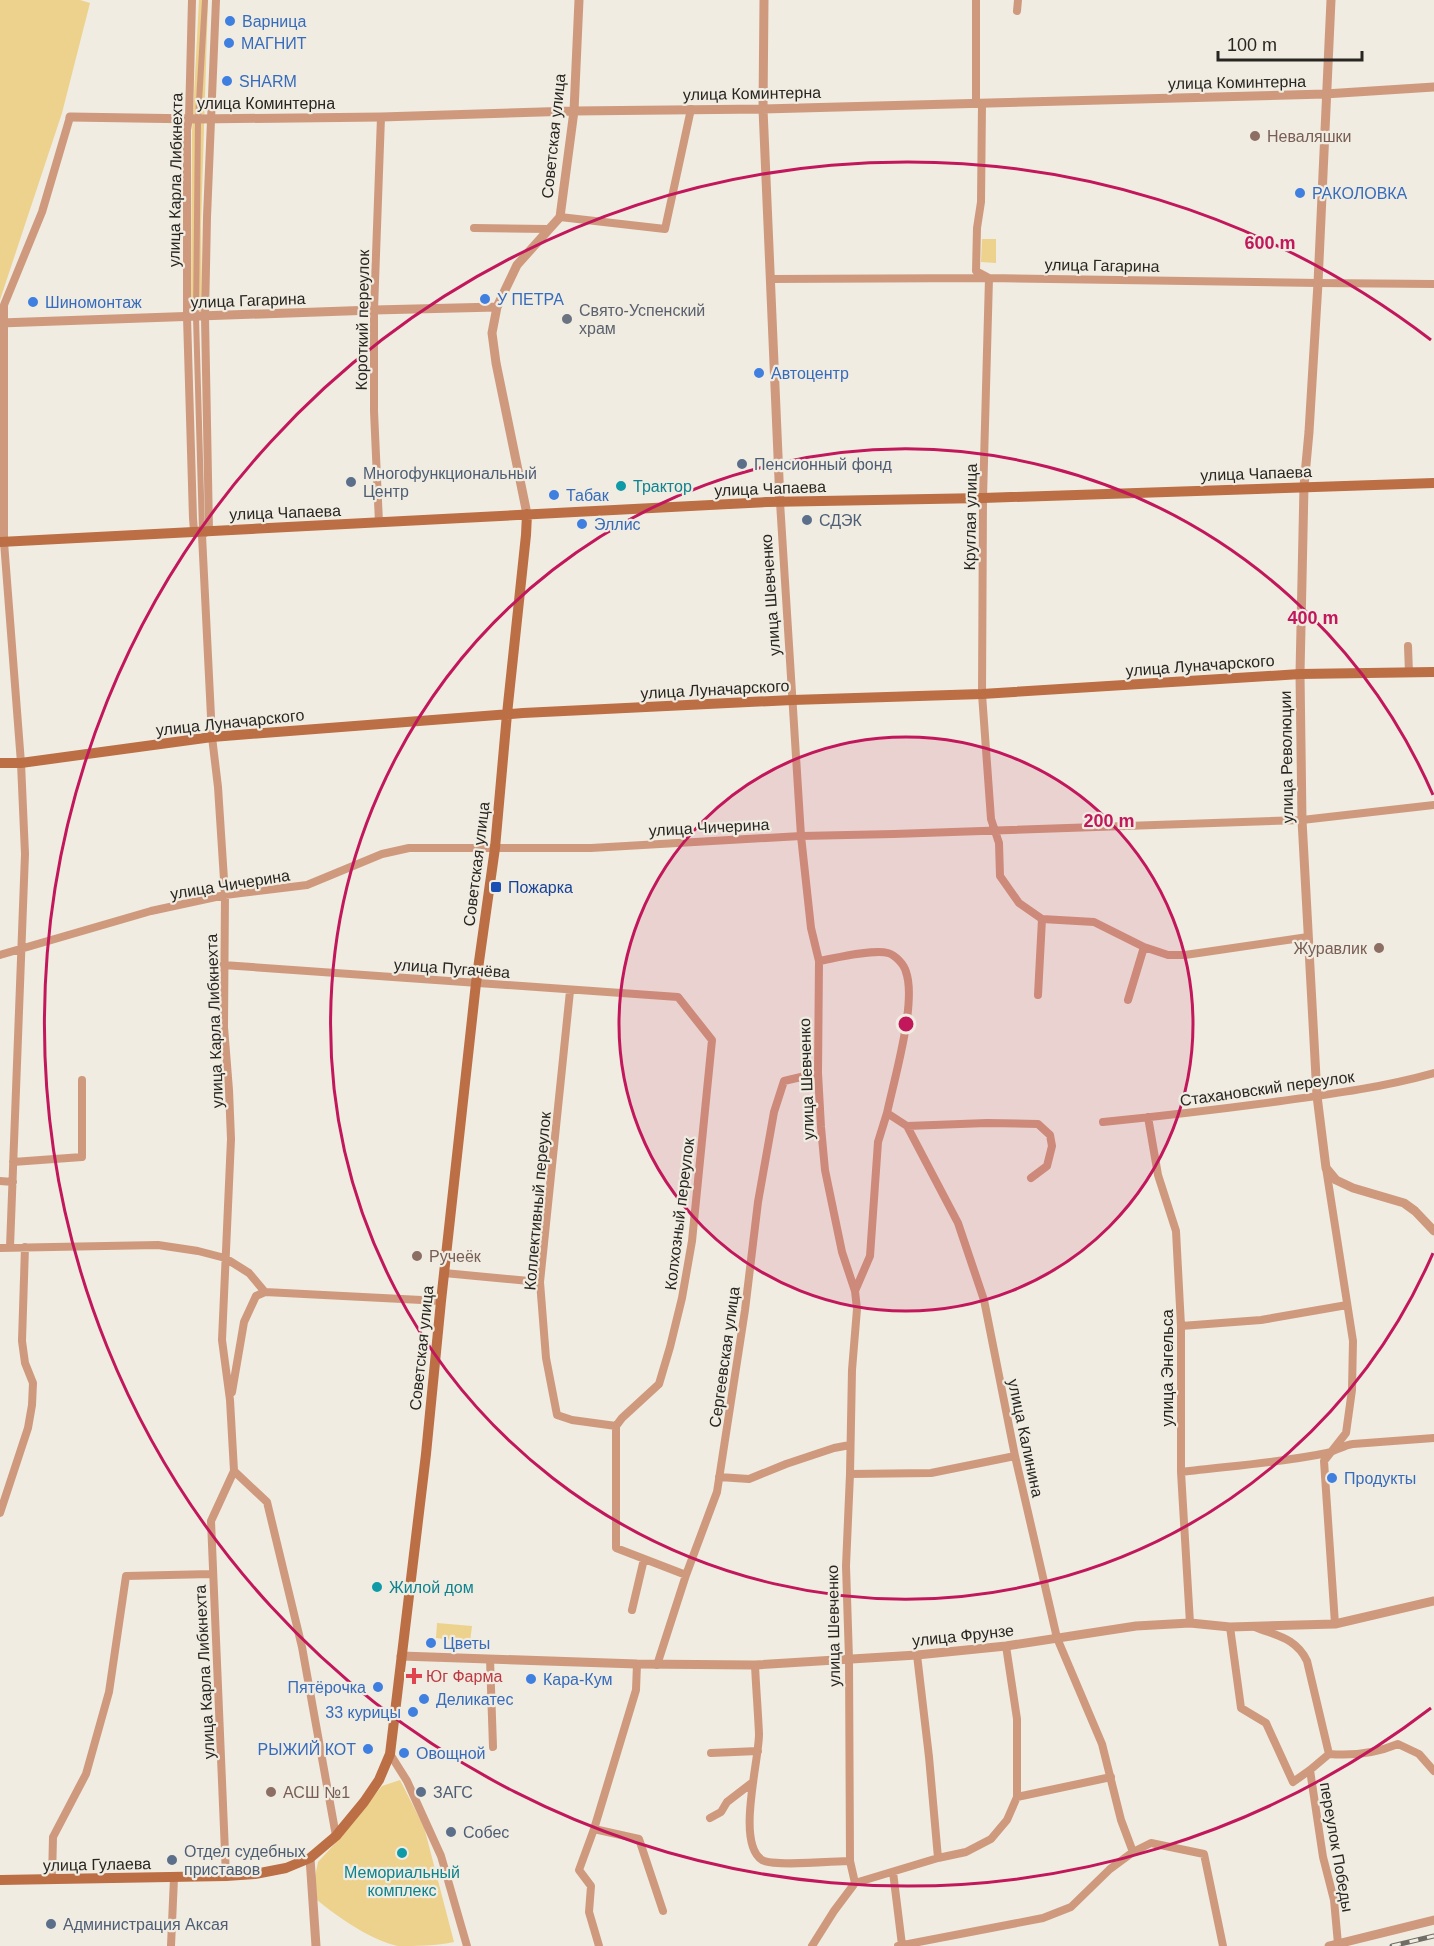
<svg xmlns="http://www.w3.org/2000/svg" width="1434" height="1946" viewBox="0 0 1434 1946" font-family="Arial,sans-serif">
  <style>
    .green { fill: #ecd28c }
    .lines { fill: none; stroke-linecap: round; stroke-linejoin: round }
    .pedestrian { stroke: #cf997e; stroke-width: 6 }
    .minor { stroke: #cf997e; stroke-width: 8 }
    .tertiary { stroke: #cf997e; stroke-width: 9 }
    .secondary { stroke: #bc6e45; stroke-width: 10 }
    .rail-casing { stroke: #706d67; stroke-width: 5 }
    .rail { stroke: #f0ece1; stroke-width: 3; stroke-dasharray: 9; stroke-linecap: butt }
    .ring { fill: none; stroke: #c2185b; stroke-width: 3 }
    .shop-dot { fill: #3f7fe0; stroke: #f0ece1; stroke-width: 2 }
    .education-dot { fill: #8d6e63; stroke: #f0ece1; stroke-width: 2 }
    .worship-dot { fill: #6b7280; stroke: #f0ece1; stroke-width: 2 }
    .service-dot { fill: #5c6f8a; stroke: #f0ece1; stroke-width: 2 }
    .culture-dot { fill: #0f9aa8; stroke: #f0ece1; stroke-width: 2 }
    .transit-dot { fill: #1a4fb4; stroke: #f0ece1; stroke-width: 2 }
    .health-dot { fill: #e0444e; stroke: #f0ece1; stroke-width: 2 }
    .labels { text-anchor: middle; stroke-width: 4.5; stroke-linejoin: round; paint-order: stroke }
    .shop-label { font-size: 16px; fill: #366cbe; stroke: #f0ece1; text-anchor: start }
    .street-label { font-size: 16px; fill: #282622; stroke: #f0ece1 }
    .education-label { font-size: 16px; fill: #785e54; stroke: #f0ece1; text-anchor: start }
    .worship-label { font-size: 16px; fill: #5b616d; stroke: #f0ece1; text-anchor: start }
    .service-label { font-size: 16px; fill: #4e5e75; stroke: #f0ece1; text-anchor: start }
    .culture-label { font-size: 16px; fill: #0d838f; stroke: #f0ece1; text-anchor: start }
    .transit-label { font-size: 16px; fill: #164399; stroke: #f0ece1; text-anchor: start }
    .health-label { font-size: 16px; fill: #be3a42; stroke: #f0ece1; text-anchor: start }
    .centre { fill: #c2185b; stroke: #f0ece1; stroke-width: 3 }
    .ring-label { font-size: 18px; text-anchor: middle; font-weight: bold; fill: #c2185b; stroke: #f0ece1; stroke-width: 4.5; stroke-linejoin: round; paint-order: stroke }
  </style>
  <rect width="100%" height="100%" fill="#f0ece1"/>
  <path class="green" d="M0,0H80L90,3L62,113L0,300Z
    M199,0H208L201,225L202,311H191L192,132Z
    M982,239H996V263L981,262Z
    M437,1623L472,1626L470,1642L436,1638Z
    M400,1780L424,1827L454,1942C438,1946 414,1946 398,1946C372,1941 338,1917 317,1900L315,1877L318,1862L340,1838L382,1786Z"/>
  <g class="lines">
    <path class="pedestrian" d="M202,531L196,317L198,119L205,0"/>
    <path class="minor" d="M192,0L189,118L187,130V317L193,518L194,531L198,533
      M1017,11L1018,0
      M982,103L981,202L977,228L976,271L989,278L983,498L982,694L991,819L999,843L1000,876L1019,903L1042,919L1094,922L1144,947L1168,955H1185L1308,937
      M976,104V0
      M560,217L665,229L691,109
      M474,228L548,229
      M770,279L989,278L1318,283L1434,284
      M780,502L801,836L811,928L819,961L818,1073L821,1127L825,1170L842,1252L855,1291L857,1309L852,1370L850,1474L846,1566L849,1659L850,1861L855,1883L834,1911L812,1946
      M379,523L374,411V310L381,117
      M205,533L209,530L205,317L207,217L216,0
      M202,535L212,737L218,787L225,895L224,1027L229,1090L231,1139L222,1340L230,1400L234,1471L211,1521L226,1876
      M1408,646L1409,673
      M0,955L151,911L225,895L307,885L382,854L409,848H591L801,836L894,834L1302,820L1434,805
      M819,961C836,958 873,949 888,953C895,955 904,964 906,972C917,1002 894,1080 887,1113L907,1126L958,1223L984,1300L1015,1456L1057,1638L1102,1744L1121,1820L1133,1852L1151,1843L1204,1854L1223,1946
      M223,965L678,997L712,1040L692,1241L682,1298L670,1347L659,1384L622,1418L616,1426
      M570,991L540,1282L546,1358L557,1415L572,1420L616,1426V1548L686,1575
      M1038,995L1042,919
      M1128,1000L1144,947
      M1148,1117L1158,1175L1176,1231L1181,1326V1472L1190,1623
      M1103,1122C1162,1116 1221,1109 1281,1101C1332,1094 1384,1087 1434,1073
      M907,1126L987,1123L1038,1124L1050,1135L1052,1146L1047,1166L1031,1178
      M13,1162L82,1157V1080
      M1326,1168L1353,1341L1352,1390L1346,1433L1324,1461L1335,1624
      M0,1181L13,1182
      M10,1247L25,854L21,763L4,542V305L42,212L70,117
      M0,1248L158,1245L198,1251L225,1258L249,1273L265,1292L441,1301
      M444,1273L540,1282
      M855,1291L870,1256L878,1142L887,1113
      M1181,1326L1261,1320L1347,1305
      M232,1392L244,1322L256,1296L265,1292
      M234,1471L267,1502L302,1647L336,1836
      M1181,1472C1229,1466 1279,1463 1327,1453C1336,1451 1344,1445 1353,1444L1434,1438
      M850,1474L931,1473L1015,1456
      M719,1477L749,1479L786,1464L834,1448L850,1445
      M0,1513L28,1428L32,1405L33,1383L25,1363L22,1341L25,1247
      M632,1610L644,1559
      M1230,1627L1241,1708L1266,1723L1293,1782L1310,1770L1323,1857L1334,1900L1338,1944
      M1255,1627C1277,1636 1296,1638 1307,1661L1329,1754
      M917,1655L929,1757L938,1858
      M490,1659L493,1747
      M657,1665L686,1575L717,1492L745,1310L758,1202L774,1112L784,1081L818,1073
      M755,1665C756,1688 758,1711 759,1734C759,1762 736,1843 762,1860C774,1867 834,1861 850,1861
      M711,1753L758,1751
      M390,1754L407,1781L441,1856L467,1946
      M1329,1754C1352,1756 1376,1753 1398,1744L1419,1754L1434,1771
      M1310,1770L1329,1754
      M1017,1797L1111,1777
      M710,1818L721,1812L727,1802L753,1782
      M594,1829L639,1839L663,1911
      M893,1872L902,1945
      M52,1879L53,1837L86,1774L109,1692L126,1576L212,1574
      M855,1883L938,1858L966,1852L991,1839L1007,1820L1017,1797V1719L1006,1646
      M171,1946L174,1878
      M599,1946L589,1912L591,1886L579,1870L594,1829L636,1690L637,1664
      M898,1946L1043,1918L1071,1907L1110,1869L1133,1852"/>
    <path class="tertiary" d="M764,0L763,109L780,502
      M1331,0L1318,283L1309,432L1304,486L1300,674L1302,820L1317,1096L1326,1168L1336,1180L1353,1188L1404,1203L1415,1211L1434,1231
      M70,117L198,119L381,117L574,111L763,109L1325,94L1434,87
      M0,323L374,310L497,307
      M527,514L496,363L492,333L497,307L517,265L560,217L574,111L579,0
      M401,1656L637,1664L755,1665L917,1655L1006,1646L1136,1626L1190,1623L1230,1627L1335,1624L1434,1601
      M310,1858L316,1946
      M1329,1946L1434,1920"/>
    <path class="secondary" d="M0,542L767,502L983,498L1434,483
      M0,763H21L212,737L523,713L792,700L982,694L1300,674L1434,672
      M0,1880L226,1876L255,1874L286,1868L310,1858L336,1836L364,1802L379,1780L390,1754L426,1454L441,1301L476,983L495,848L507,714L526,535L527,514"/>
    <defs>
      <path id="rail" d="M1392,1946L1434,1936"/>
    </defs>
    <use href="#rail" class="rail-casing"/>
    <use href="#rail" class="rail"/>
  </g>
  <circle cx="906" cy="1024" r="287" fill="#c2185b" fill-opacity=".12"/>
  <g class="ring">
    <circle cx="906" cy="1024" r="287"/>
    <path d="M1433 1253A575 575 0 1 1 1433 795"/>
    <path d="M1431 1708A862 862 0 1 1 1431 340"/>
  </g>
  <g class="shop-dot">
    <circle cx="230" cy="21" r="6"/>
    <circle cx="229" cy="43" r="6"/>
    <circle cx="227" cy="81" r="6"/>
    <circle cx="1300" cy="193" r="6"/>
    <circle cx="485" cy="299" r="6"/>
    <circle cx="33" cy="302" r="6"/>
    <circle cx="759" cy="373" r="6"/>
    <circle cx="554" cy="495" r="6"/>
    <circle cx="582" cy="524" r="6"/>
    <circle cx="1332" cy="1478" r="6"/>
    <circle cx="431" cy="1643" r="6"/>
    <circle cx="531" cy="1679" r="6"/>
    <circle cx="378" cy="1687" r="6"/>
    <circle cx="424" cy="1699" r="6"/>
    <circle cx="413" cy="1712" r="6"/>
    <circle cx="368" cy="1749" r="6"/>
    <circle cx="404" cy="1753" r="6"/>
  </g>
  <g class="education-dot">
    <circle cx="1255" cy="136" r="6"/>
    <circle cx="1379" cy="948" r="6"/>
    <circle cx="417" cy="1256" r="6"/>
    <circle cx="271" cy="1792" r="6"/>
  </g>
  <circle class="worship-dot" cx="567" cy="319" r="6"/>
  <g class="service-dot">
    <circle cx="742" cy="464" r="6"/>
    <circle cx="351" cy="482" r="6"/>
    <circle cx="807" cy="520" r="6"/>
    <circle cx="421" cy="1792" r="6"/>
    <circle cx="451" cy="1832" r="6"/>
    <circle cx="172" cy="1860" r="6"/>
    <circle cx="51" cy="1924" r="6"/>
  </g>
  <g class="culture-dot">
    <circle cx="621" cy="486" r="6"/>
    <circle cx="377" cy="1587" r="6"/>
    <circle cx="402" cy="1853" r="6"/>
  </g>
  <rect class="transit-dot" x="490" y="881" width="12" height="12" rx="3"/>
  <path class="health-dot" d="M411 1667h6v6h6v6h-6v6h-6v-6h-6v-6h6z"/>
  <g class="labels">
    <g class="shop-label">
      <text x="242" y="27">Варница</text>
      <text x="241" y="49">МАГНИТ</text>
      <text x="239" y="87">SHARM</text>
      <text x="1312" y="199">РАКОЛОВКА</text>
      <text x="497" y="305">У ПЕТРА</text>
      <text x="45" y="308">Шиномонтаж</text>
      <text x="771" y="379">Автоцентр</text>
      <text x="566" y="501">Табак</text>
      <text x="594" y="530">Эллис</text>
      <text x="1344" y="1484">Продукты</text>
      <text x="443" y="1649">Цветы</text>
      <text x="543" y="1685">Кара-Кум</text>
      <text x="366" y="1693" text-anchor="end">Пятёрочка</text>
      <text x="436" y="1705">Деликатес</text>
      <text x="401" y="1718" text-anchor="end">33 курицы</text>
      <text x="356" y="1755" text-anchor="end">РЫЖИЙ КОТ</text>
      <text x="416" y="1759">Овощной</text>
    </g>
    <g class="street-label">
      <text transform="translate(1237 82) rotate(-1)" y="6">улица Коминтерна</text>
      <text transform="translate(752 93) rotate(-1)" y="6">улица Коминтерна</text>
      <text x="266" y="109">улица Коминтерна</text>
      <text transform="translate(553 136) rotate(-84)" y="6">Советская улица</text>
      <text transform="translate(175 180) rotate(-89)" y="6">улица Карла Либкнехта</text>
      <text transform="translate(1102 265) rotate(1)" y="6">улица Гагарина</text>
      <text transform="translate(248 300) rotate(-2)" y="6">улица Гагарина</text>
      <text transform="translate(362 320) rotate(-89)" y="6">Короткий переулок</text>
      <text transform="translate(1256 473) rotate(-2)" y="6">улица Чапаева</text>
      <text transform="translate(770 488) rotate(-2)" y="6">улица Чапаева</text>
      <text transform="translate(285 512) rotate(-2)" y="6">улица Чапаева</text>
      <text transform="translate(970 517) rotate(-89)" y="6">Круглая улица</text>
      <text transform="translate(770 595) rotate(-94)" y="6">улица Шевченко</text>
      <text transform="translate(1200 665) rotate(-4)" y="6">улица Луначарского</text>
      <text transform="translate(715 689) rotate(-3)" y="6">улица Луначарского</text>
      <text transform="translate(230 722) rotate(-6)" y="6">улица Луначарского</text>
      <text transform="translate(1286 757) rotate(-91)" y="6">улица Революции</text>
      <text transform="translate(709 827) rotate(-3)" y="6">улица Чичерина</text>
      <text transform="translate(476 864) rotate(-83)" y="6">Советская улица</text>
      <text transform="translate(230 884) rotate(-9)" y="6">улица Чичерина</text>
      <text transform="translate(452 968) rotate(4)" y="6">улица Пугачёва</text>
      <text transform="translate(214 1021) rotate(-92)" y="6">улица Карла Либкнехта</text>
      <text transform="translate(806 1079) rotate(-92)" y="6">улица Шевченко</text>
      <text transform="translate(1267 1088) rotate(-8)" y="6">Стахановский переулок</text>
      <text transform="translate(537 1201) rotate(-85)" y="6">Коллективный переулок</text>
      <text transform="translate(679 1214) rotate(-83)" y="6">Колхозный переулок</text>
      <text transform="translate(421 1348) rotate(-84)" y="6">Советская улица</text>
      <text transform="translate(724 1357) rotate(-82)" y="6">Сергеевская улица</text>
      <text transform="translate(1167 1368) rotate(-90)" y="6">улица Энгельса</text>
      <text transform="translate(1026 1438) rotate(78)" y="6">улица Калинина</text>
      <text transform="translate(833 1626) rotate(-91)" y="6">улица Шевченко</text>
      <text transform="translate(963 1635) rotate(-6)" y="6">улица Фрунзе</text>
      <text transform="translate(204 1672) rotate(-93)" y="6">улица Карла Либкнехта</text>
      <text transform="translate(1337 1847) rotate(80)" y="6">переулок Победы</text>
      <text transform="translate(97 1864) rotate(-1)" y="6">улица Гулаева</text>
    </g>
    <g class="education-label">
      <text x="1267" y="142">Неваляшки</text>
      <text x="1367" y="954" text-anchor="end">Журавлик</text>
      <text x="429" y="1262">Ручеёк</text>
      <text x="283" y="1798">АСШ №1</text>
    </g>
    <g class="worship-label">
      <text x="579" y="316">Свято-Успенский<tspan x="579" dy="18">храм</tspan></text>
    </g>
    <g class="service-label">
      <text x="754" y="470">Пенсионный фонд</text>
      <text x="363" y="479">Многофункциональный<tspan x="363" dy="18">Центр</tspan></text>
      <text x="819" y="526">СДЭК</text>
      <text x="433" y="1798">ЗАГС</text>
      <text x="463" y="1838">Собес</text>
      <text x="184" y="1857">Отдел судебных<tspan x="184" dy="18">приставов</tspan></text>
      <text x="63" y="1930">Администрация Аксая</text>
    </g>
    <g class="culture-label">
      <text x="633" y="492">Трактор</text>
      <text x="389" y="1593">Жилой дом</text>
      <text x="402" y="1878" text-anchor="middle">Мемориальный<tspan x="402" dy="18">комплекс</tspan></text>
    </g>
    <g class="transit-label">
      <text x="508" y="893">Пожарка</text>
    </g>
    <g class="health-label">
      <text x="426" y="1682">Юг Фарма</text>
    </g>
  </g>
  <circle cx="906" cy="1024" r="9" class="centre"/>
  <g class="ring-label">
    <text x="1270" y="249">600 m</text>
    <text x="1313" y="624">400 m</text>
    <text x="1109" y="827">200 m</text>
  </g>
  <path d="M1218 51v9h144v-9" fill="none" stroke="#282622" stroke-width="3"/>
  <text x="1227" y="51" font-size="18" fill="#282622" stroke="#f0ece1" stroke-width="4.5" paint-order="stroke">100 m</text>
</svg>
